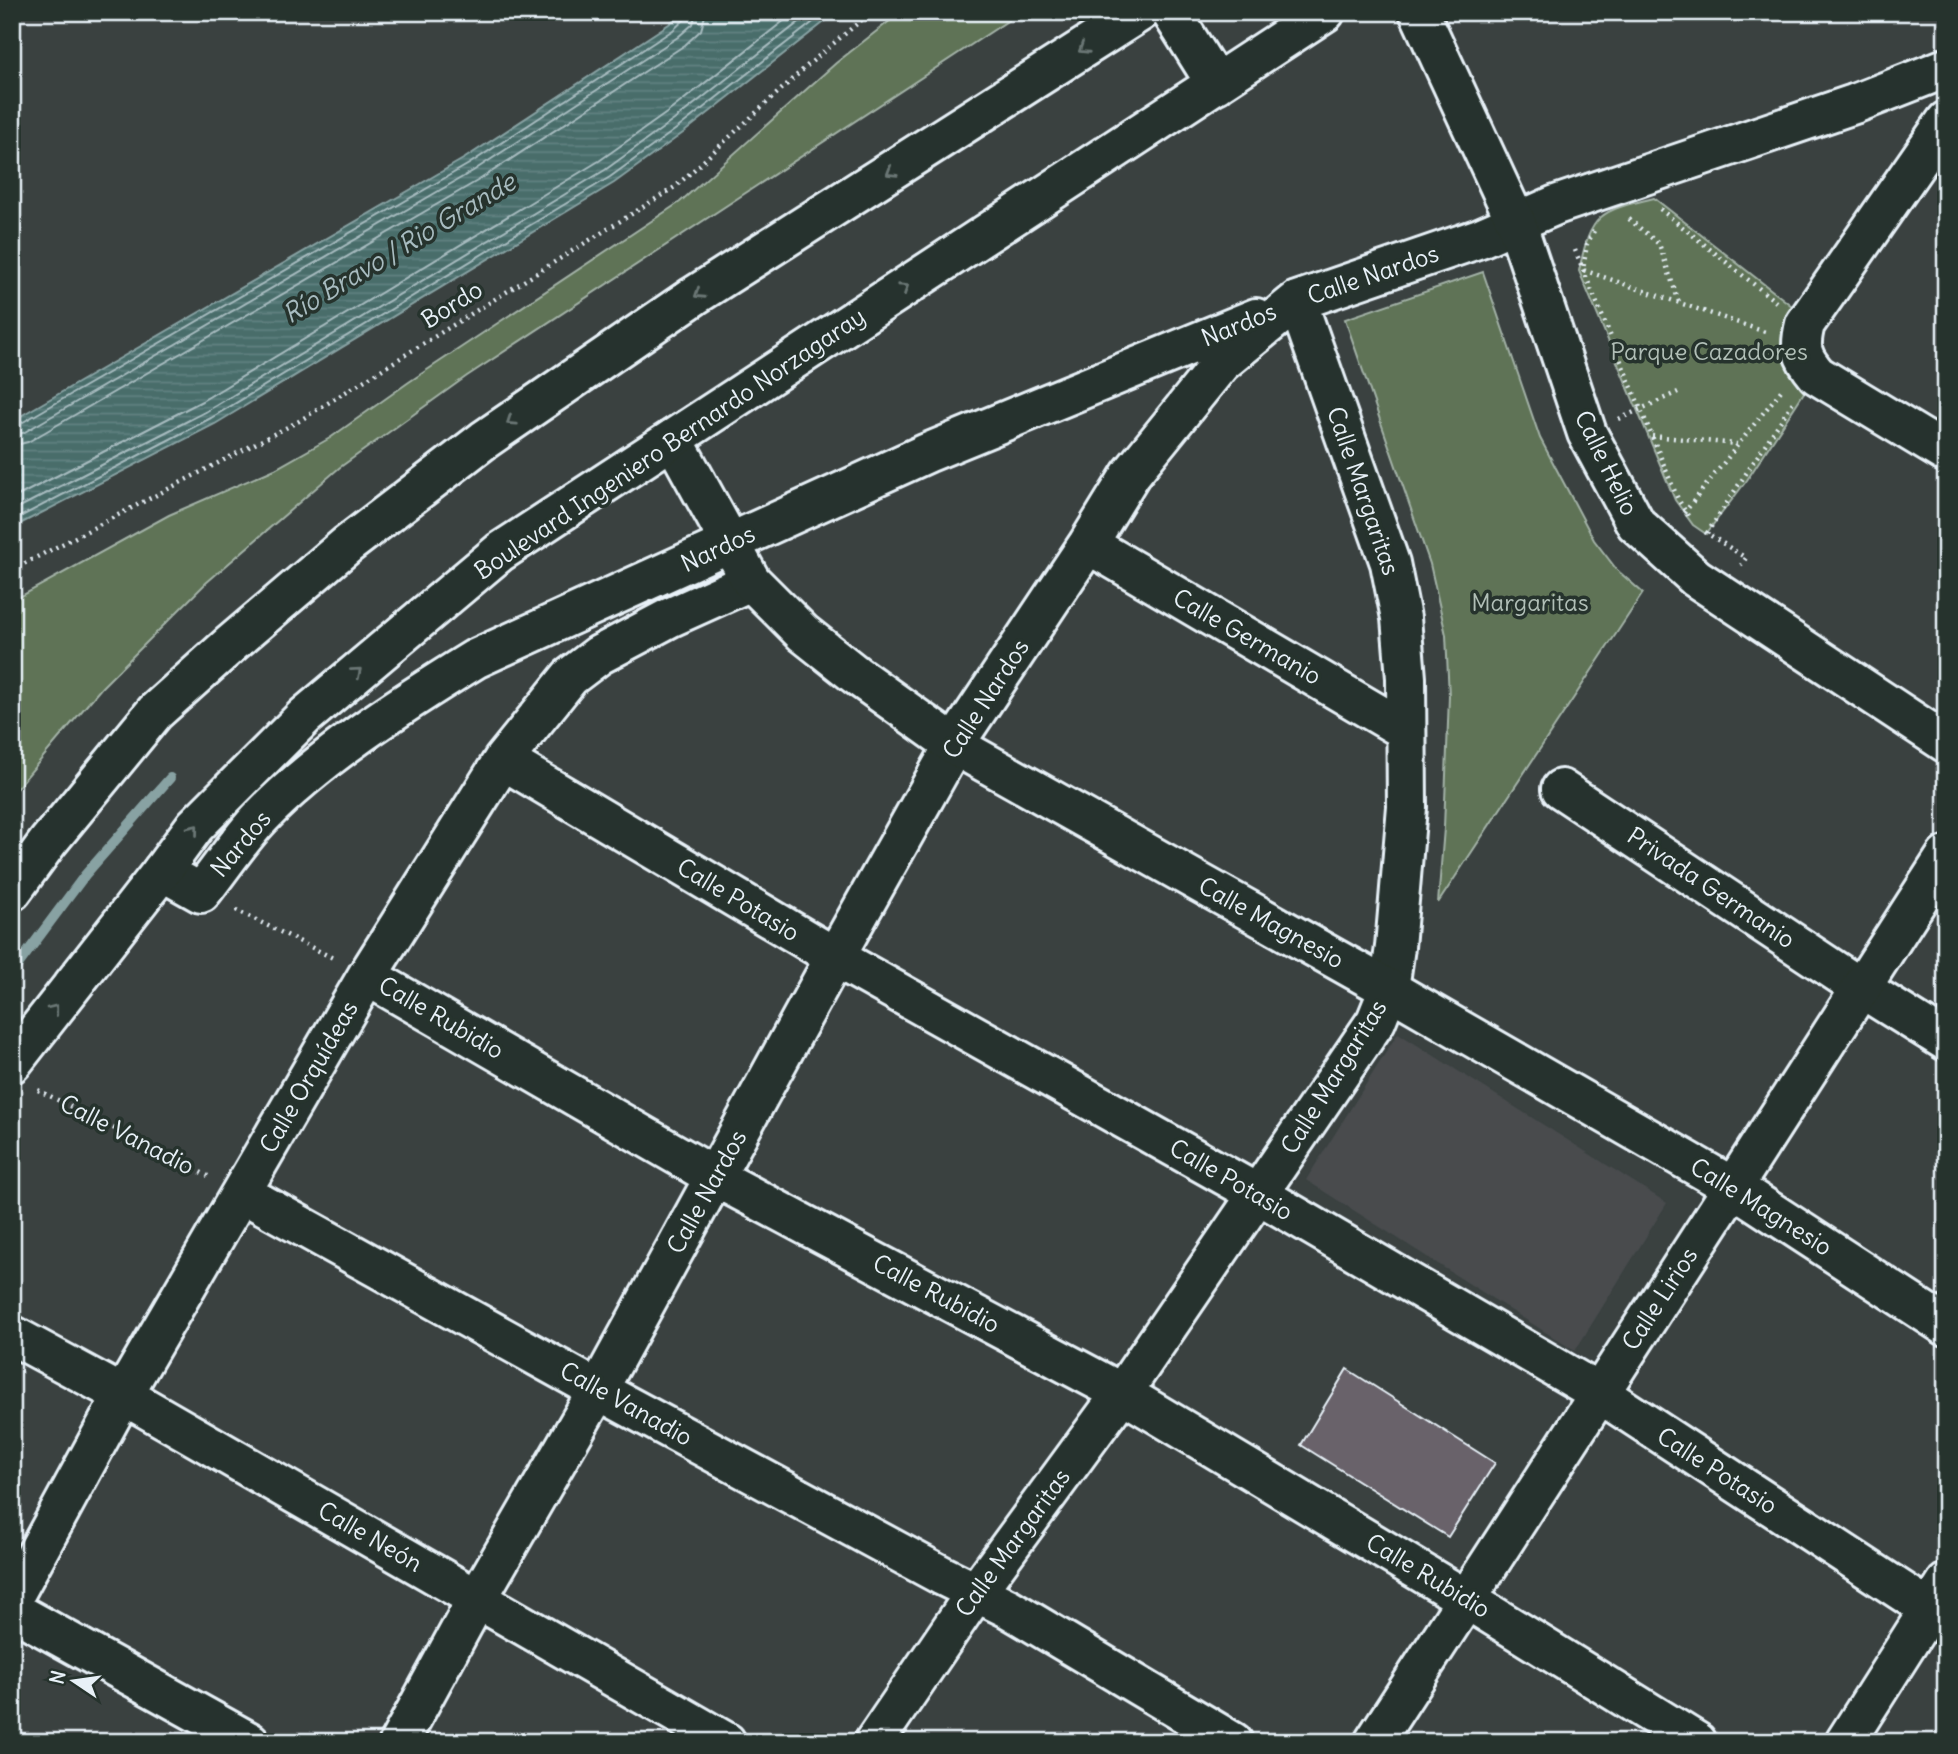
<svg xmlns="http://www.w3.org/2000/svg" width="1958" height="1754" viewBox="0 0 1958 1754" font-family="Delius,sans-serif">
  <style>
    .built { fill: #484b4d }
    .park { fill: #5e7356; stroke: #a3b2a7; stroke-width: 2 }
    .water { fill: url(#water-rules); stroke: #88a2a3; stroke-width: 2 }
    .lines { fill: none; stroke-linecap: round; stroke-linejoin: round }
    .shore { stroke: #a8bcc0; stroke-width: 2 }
    .stream { stroke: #88a2a3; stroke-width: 10 }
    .building { fill: #69626b; stroke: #e8f1f8; stroke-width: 2 }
    .street-casing { stroke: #e8f1f8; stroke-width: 44 }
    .secondary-casing { stroke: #e8f1f8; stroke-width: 44 }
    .highway-casing { stroke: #e8f1f8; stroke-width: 44 }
    .path { stroke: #e8f1f8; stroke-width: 4.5; stroke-dasharray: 2 5; stroke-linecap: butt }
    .street { stroke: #26332d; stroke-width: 38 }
    .secondary { stroke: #26332d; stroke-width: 38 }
    .highway { stroke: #26332d; stroke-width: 38 }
    .oneway { stroke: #6a7674 }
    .labels { text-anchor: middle; stroke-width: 7; stroke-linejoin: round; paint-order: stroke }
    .street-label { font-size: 24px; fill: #e8f1f8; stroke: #26332d }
    .park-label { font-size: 24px; fill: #b1bfb7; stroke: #26332d }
    .water-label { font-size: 26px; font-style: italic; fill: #a8bcc0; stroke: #26332d }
  </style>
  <defs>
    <pattern id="water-rules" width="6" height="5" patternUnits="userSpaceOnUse" patternTransform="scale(1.75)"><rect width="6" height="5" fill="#486d6b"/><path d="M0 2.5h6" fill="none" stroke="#628281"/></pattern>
  </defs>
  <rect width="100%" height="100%" fill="#3a4140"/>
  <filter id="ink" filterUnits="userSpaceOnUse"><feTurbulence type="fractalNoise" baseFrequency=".0143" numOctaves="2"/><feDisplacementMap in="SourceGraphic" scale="14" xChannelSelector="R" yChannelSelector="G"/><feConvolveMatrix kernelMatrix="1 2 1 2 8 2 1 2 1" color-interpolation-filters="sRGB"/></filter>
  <g filter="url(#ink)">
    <path class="built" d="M1398,1033L1667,1203L1575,1351L1306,1180Z"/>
    <path class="park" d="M901,12H1021L467,376L339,468L206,583L102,687L12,794V601L169,515L275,469L330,438L409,382L680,202L836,63Z
      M1654,198L1806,317L1814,377L1747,480L1706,534L1693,525L1675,500L1579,271C1591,213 1599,211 1654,198Z
      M1483,272L1540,438L1594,540L1617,570L1643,593L1438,903L1444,828L1449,696L1446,635L1430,564L1345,319Z"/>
    <path class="water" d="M683,12H837L683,133L614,183L215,424L12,528V421L465,158L669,24Z"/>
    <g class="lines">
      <path class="shore" d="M12,427L18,425L469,164L673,30L685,19L687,12
        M12,435L23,433L473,171L678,37L693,24L696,12
        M12,446L28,442L479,180L685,45L701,30L706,12
        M12,499L202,401L599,161L668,112L795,12
        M12,511L207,411L605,170L674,120L812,12
        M12,521L211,418L610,177L679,127L826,12"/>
      <path class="stream" d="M12,973L85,875L170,778"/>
    </g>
    <path class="building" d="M1347,1369L1495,1463L1448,1537L1301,1445Z"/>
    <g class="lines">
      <defs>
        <path id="street" d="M1946,121L1805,324C1799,348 1801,356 1817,375L1946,453
          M1088,544L1405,730
          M503,760L835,957L1258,1194L1599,1393L1946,1620
          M1561,789L1861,988L1946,1041
          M162,871L201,893C221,868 239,840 261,817C320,756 402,704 475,659L927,453L1256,318
          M367,976L715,1177L1122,1393L1466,1599L1697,1742
          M242,1193L598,1390L943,1576L1008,1608L1233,1742
          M12,1335L123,1395L726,1742
          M12,1599L123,1395L367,976L503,760L570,677L599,655L669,618L751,581
          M12,1610L250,1742
          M399,1742L477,1599L598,1390L835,957L954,745L1088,544L1131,474L1221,363L1297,301L1480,238L1556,205L1854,104L1946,68
          M874,1742L976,1592L1122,1393L1376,1021L1389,989L1395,947L1407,807L1406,678L1401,618L1390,563L1297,301
          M1374,1742L1733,1187
          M1845,1742L1946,1583"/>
        <path id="secondary" d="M1419,12L1516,222L1587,433L1636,524L1696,578L1946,743
          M673,439L751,581L803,633L856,675L954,745L1389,989L1733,1187L1946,1326
          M1733,1187L1946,856"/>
        <path id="highway" d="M1171,12L1216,84
          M12,891L48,842L155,712L232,643L347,545L484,440L694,296L1140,12
          M12,1063L162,871L195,826L305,716L500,552L1325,12"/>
      </defs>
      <use href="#street" class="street-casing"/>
      <use href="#secondary" class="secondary-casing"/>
      <use href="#highway" class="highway-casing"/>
      <path class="path" d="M1660,209L1776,302
        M1629,219L1659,244L1679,302
        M1594,231L1587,244L1583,270L1765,332
        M1575,250L1678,499L1690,519
        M1619,419L1678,392
        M1652,436L1737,444
        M1684,513L1783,388
        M1705,532L1746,558L1741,565
        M1707,533L1793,402
        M12,570L299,421L675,187L808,65L871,12
        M236,910L335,959
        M38,1090L208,1176"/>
      <use href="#street" class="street"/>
      <use href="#secondary" class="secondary"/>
      <use href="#highway" class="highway"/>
    </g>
    <defs><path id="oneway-chevron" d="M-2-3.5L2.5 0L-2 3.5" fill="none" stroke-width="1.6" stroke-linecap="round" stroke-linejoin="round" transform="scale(1.75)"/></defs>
    <g class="oneway">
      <use href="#oneway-chevron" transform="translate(1083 49) rotate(147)"/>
      <use href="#oneway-chevron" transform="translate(891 172) rotate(148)"/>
      <use href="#oneway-chevron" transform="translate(904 288) rotate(-33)"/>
      <use href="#oneway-chevron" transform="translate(699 294) rotate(147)"/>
      <use href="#oneway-chevron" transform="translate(511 421) rotate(146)"/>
      <use href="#oneway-chevron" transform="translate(357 672) rotate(-40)"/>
      <use href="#oneway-chevron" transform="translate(194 829) rotate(-51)"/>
      <use href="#oneway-chevron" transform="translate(54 1009) rotate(-52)"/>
    </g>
  </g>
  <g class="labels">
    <g class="street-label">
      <text transform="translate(1373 275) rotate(-19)" y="8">Calle Nardos</text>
      <text transform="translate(452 305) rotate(-32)" y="8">Bordo</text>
      <text transform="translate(1239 325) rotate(-22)" y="8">Nardos</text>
      <text transform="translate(670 444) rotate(-34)" y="8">Boulevard Ingeniero Bernardo Norzagaray</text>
      <text transform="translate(1606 463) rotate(64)" y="8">Calle Helio</text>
      <text transform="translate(1363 491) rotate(71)" y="8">Calle Margaritas</text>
      <text transform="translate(718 549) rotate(-25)" y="8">Nardos</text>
      <text transform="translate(1247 637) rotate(30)" y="8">Calle Germanio</text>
      <text transform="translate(986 699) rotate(-57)" y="8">Calle Nardos</text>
      <text transform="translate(241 844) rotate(-50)" y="8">Nardos</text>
      <text transform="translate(1711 888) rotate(34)" y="8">Privada Germanio</text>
      <text transform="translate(738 900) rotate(31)" y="8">Calle Potasio</text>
      <text transform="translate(1271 923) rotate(29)" y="8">Calle Magnesio</text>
      <text transform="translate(441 1018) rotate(30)" y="8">Calle Rubidio</text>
      <text transform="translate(309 1077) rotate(-60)" y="8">Calle Orquídeas</text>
      <text transform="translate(1334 1077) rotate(-58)" y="8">Calle Margaritas</text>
      <text transform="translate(127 1135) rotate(27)" y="8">Calle Vanadio</text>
      <text transform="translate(1231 1180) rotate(30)" y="8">Calle Potasio</text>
      <text transform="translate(707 1192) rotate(-61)" y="8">Calle Nardos</text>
      <text transform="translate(1761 1207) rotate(32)" y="8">Calle Magnesio</text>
      <text transform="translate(936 1294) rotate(28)" y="8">Calle Rubidio</text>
      <text transform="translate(1660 1299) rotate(-57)" y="8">Calle Lirios</text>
      <text transform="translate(626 1404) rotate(29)" y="8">Calle Vanadio</text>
      <text transform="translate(1717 1471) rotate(33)" y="8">Calle Potasio</text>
      <text transform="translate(370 1537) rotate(30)" y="8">Calle Neón</text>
      <text transform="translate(1013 1543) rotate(-54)" y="8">Calle Margaritas</text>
      <text transform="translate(1428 1576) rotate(31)" y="8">Calle Rubidio</text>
    </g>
    <g class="park-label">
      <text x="1709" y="360">Parque Cazadores</text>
      <text x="1530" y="611">Margaritas</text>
    </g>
    <g class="water-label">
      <text transform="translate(399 248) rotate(-31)" y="9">Río Bravo / Rio Grande</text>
    </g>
  </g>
  <rect width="1958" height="1754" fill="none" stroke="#26332d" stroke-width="42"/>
  <rect x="21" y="21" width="1916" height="1712" fill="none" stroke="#e8f1f8" stroke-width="2.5" filter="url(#ink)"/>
  <g transform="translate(74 1681) rotate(283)" stroke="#26332d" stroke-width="5" paint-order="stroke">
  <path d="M0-5L12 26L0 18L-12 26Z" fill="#e8f1f8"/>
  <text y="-10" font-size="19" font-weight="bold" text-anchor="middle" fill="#e8f1f8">N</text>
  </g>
</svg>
